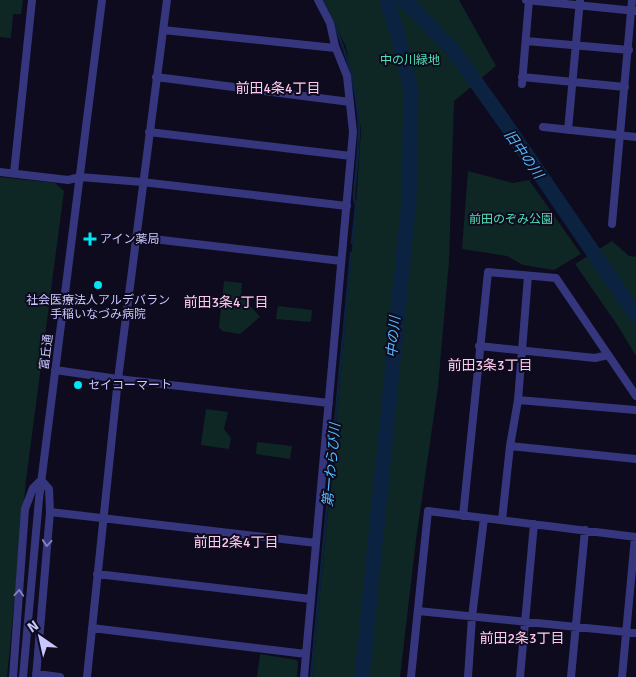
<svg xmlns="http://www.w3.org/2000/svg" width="636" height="677" viewBox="0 0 636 677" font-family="Signika,'Noto Sans JP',sans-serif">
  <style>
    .green { fill: #0e2725 }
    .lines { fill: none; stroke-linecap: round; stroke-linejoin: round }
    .stream { stroke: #0b2241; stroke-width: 2.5 }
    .river { stroke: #0b2241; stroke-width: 15 }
    .minor { stroke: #35367d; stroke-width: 8 }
    .oneway { stroke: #807ebe }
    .poi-dot { fill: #00e6f2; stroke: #0d0b1d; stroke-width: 2 }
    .labels { text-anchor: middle; stroke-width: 4; stroke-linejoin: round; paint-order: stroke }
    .park-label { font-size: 12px; fill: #52e0b5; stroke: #0d0b1d }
    .poi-label { font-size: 12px; fill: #cac7ff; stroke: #0d0b1d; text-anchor: start }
    .street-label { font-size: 12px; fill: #cac7ff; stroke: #0d0b1d }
    .neighbourhood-label { font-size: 14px; fill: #ffc9ee; stroke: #0d0b1d }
    .water-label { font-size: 14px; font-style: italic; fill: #55b9ff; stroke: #0d0b1d }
  </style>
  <rect width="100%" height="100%" fill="#0d0b1d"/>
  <path class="green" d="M0,0H23L21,14H13L11,38L0,37Z
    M323,0H459L496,66L454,101L449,261L438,387L416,540L400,677H312L332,470L356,205L361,129L346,47Z
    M468,171L513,183L529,180L581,254L554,270L523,265L507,256L462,249Z
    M0,177L55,183L64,191L26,480L7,677H0Z
    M612,241L629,256L636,257V356L618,326L575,264Z
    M224,281L242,283L241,295L260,317L240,334L222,331L219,327Z
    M278,306L312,310L311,322L276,319Z
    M206,409L228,412L224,429L231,438L229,449L201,445Z
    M257,442L292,446L290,459L256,454Z
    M260,654L297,660L298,663L297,677H257Z"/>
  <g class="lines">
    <path class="stream" d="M323,0C343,40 358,84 359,130C359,153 355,176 354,199L356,205L352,243
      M311,677L351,253"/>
    <path class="river" d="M404,0L453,50L505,123L636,315
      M362,677L409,200L411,89L397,32L387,0"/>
    <path class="minor" d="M526,0L636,11
      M163,30L335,48
      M526,41L629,50
      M156,77L350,102
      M522,77L625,87
      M522,84L529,0
      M543,127L636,137
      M568,130L580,0
      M149,132L351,156
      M0,172L68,180L80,177L142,182L347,206
      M14,173L32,0
      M612,224L632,0
      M136,237L341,261
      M479,346L595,358L608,355
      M55,370L118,379L329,403
      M518,400L636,410
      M510,446L636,459
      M50,512L316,543
      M463,516L488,272L556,278L636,396
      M502,520L510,446L518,400L528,276
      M97,574L311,599
      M418,611L636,633
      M92,628L306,654
      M36,674L60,677
      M13,677L25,509L33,488L41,480
      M23,677L39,499L102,0
      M36,677L50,512L49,489L41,480
      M87,677L118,379L167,0
      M304,677L353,132L347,76L335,46L330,23L318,0
      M411,677L428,511L636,537
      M468,677L472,617L484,518
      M520,677L534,524
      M571,677L585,530
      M622,677L635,537"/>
  </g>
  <defs><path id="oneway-chevron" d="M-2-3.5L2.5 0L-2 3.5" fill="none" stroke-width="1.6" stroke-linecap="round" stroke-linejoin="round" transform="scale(1.25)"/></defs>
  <g class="oneway">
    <use href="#oneway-chevron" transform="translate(47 543) rotate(95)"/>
    <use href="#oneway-chevron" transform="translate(19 593) rotate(-86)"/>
  </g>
  <g class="poi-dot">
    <path d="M87.5 231.5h5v5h5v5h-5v5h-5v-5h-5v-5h5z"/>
    <circle cx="98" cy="285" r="5"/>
    <circle cx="78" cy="385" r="5"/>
  </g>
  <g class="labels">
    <g class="park-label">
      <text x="410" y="64">中の川緑地</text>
      <text x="511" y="223">前田のぞみ公園</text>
    </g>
    <g class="poi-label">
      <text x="100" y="243">アイン薬局</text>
      <text x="98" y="304" text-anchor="middle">社会医療法人アルデバラン<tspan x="98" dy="14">手稲いなづみ病院</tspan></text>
      <text x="88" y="389">セイコーマート</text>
    </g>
    <g class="street-label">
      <text transform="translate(46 352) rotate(-83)" y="4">富丘通</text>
    </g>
    <g class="neighbourhood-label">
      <text x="278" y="93">前田4条4丁目</text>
      <text x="226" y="307">前田3条4丁目</text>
      <text x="490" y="370">前田3条3丁目</text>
      <text x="236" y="547">前田2条4丁目</text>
      <text x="522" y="643">前田2条3丁目</text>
    </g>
    <g class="water-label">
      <text transform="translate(524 154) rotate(55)" y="5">旧中の川</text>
      <text transform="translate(393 337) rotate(-85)" y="5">中の川</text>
      <text transform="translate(331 465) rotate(-85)" y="5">第一わらび川</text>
    </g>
  </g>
  <g transform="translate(40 637) rotate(326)" stroke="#0d0b1d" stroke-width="4" paint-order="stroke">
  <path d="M0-4L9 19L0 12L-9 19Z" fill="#cac7ff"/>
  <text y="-8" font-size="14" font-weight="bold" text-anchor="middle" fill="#cac7ff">N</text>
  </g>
</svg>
